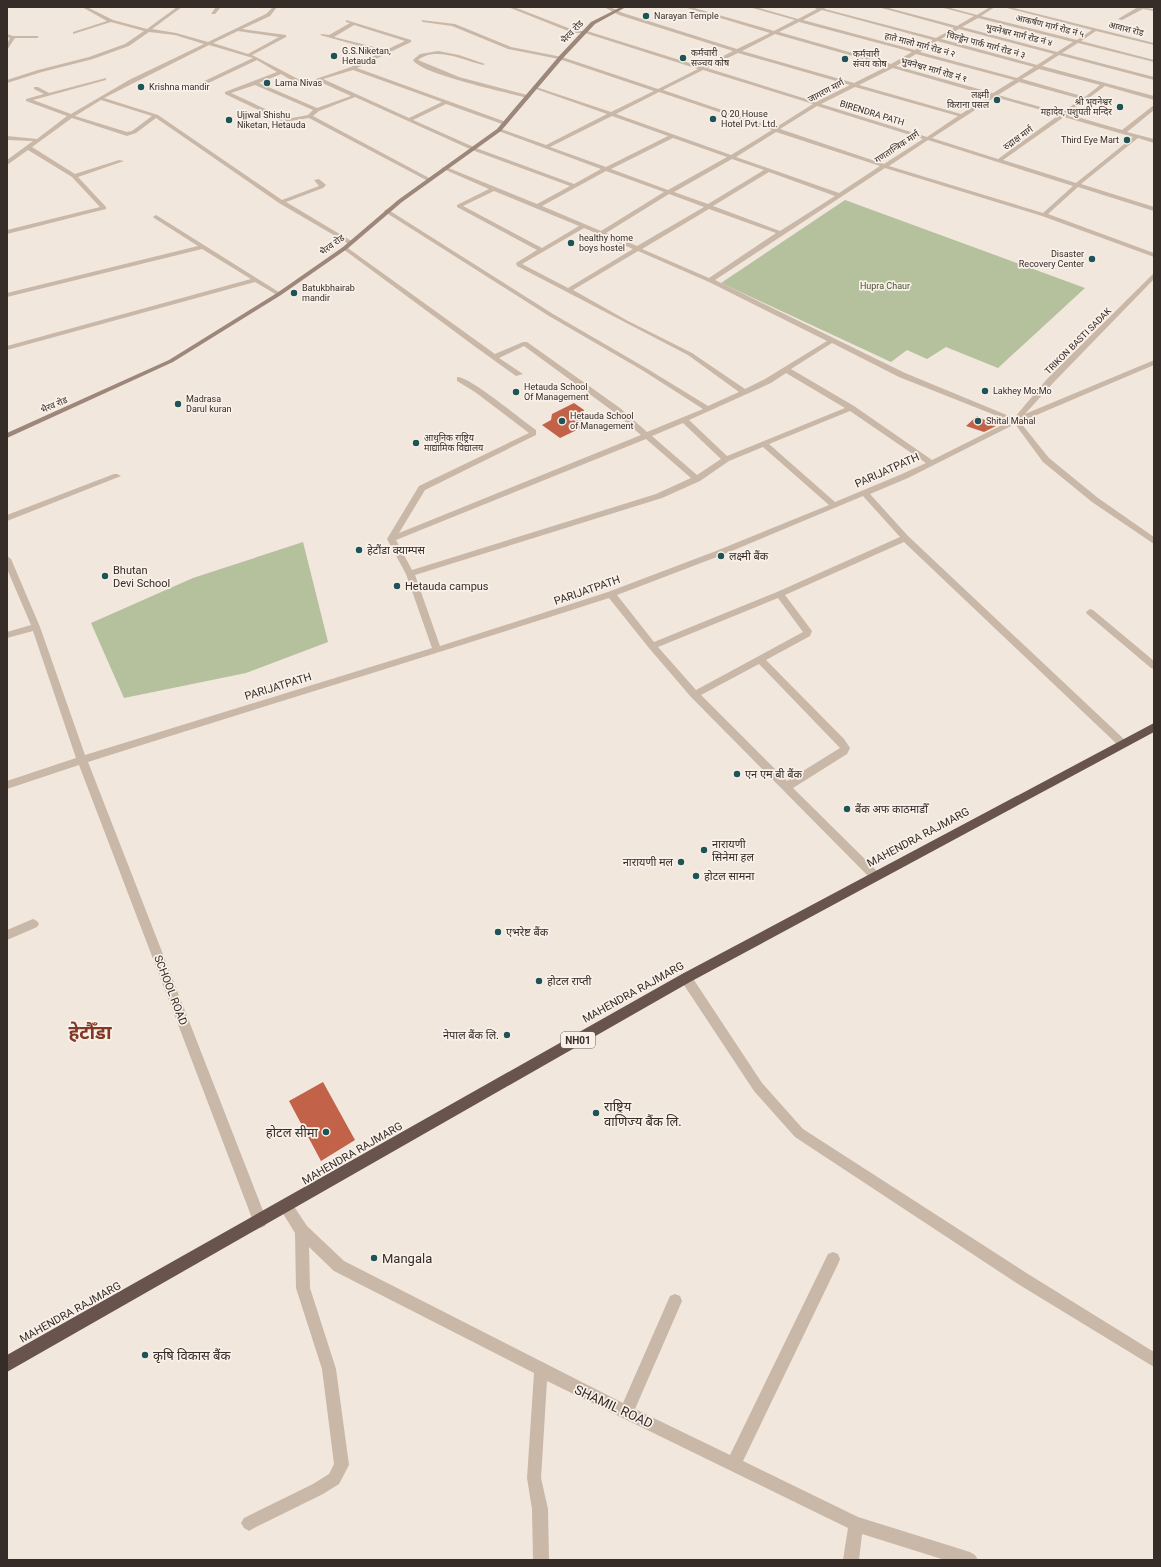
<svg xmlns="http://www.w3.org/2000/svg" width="1161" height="1567" viewBox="0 0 1161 1567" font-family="Roboto,'Noto Sans Devanagari',sans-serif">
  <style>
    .green { fill: #b5c09d }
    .building { fill: #c26349 }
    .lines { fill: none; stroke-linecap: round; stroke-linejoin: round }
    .minor { fill: #c9b7a8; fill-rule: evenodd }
    .secondary { fill: #9d867a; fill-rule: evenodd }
    .trunk { fill: #68544d; fill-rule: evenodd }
    .poi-dot { fill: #1f5457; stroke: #f9f1e9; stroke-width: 1.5 }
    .labels { text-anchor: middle; stroke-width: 3.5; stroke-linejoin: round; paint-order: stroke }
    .far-poi-label { font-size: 9px; fill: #362c28; stroke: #f9f1e9; text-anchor: start }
    .far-street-label { font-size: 9px; fill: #362c28; stroke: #f9f1e9 }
    .far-park-label { font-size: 9px; fill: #47542d; stroke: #f9f1e9 }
    .shield { fill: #f9f1e9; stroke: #706762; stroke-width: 1 }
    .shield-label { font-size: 10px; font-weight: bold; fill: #362c28 }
    .street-label { font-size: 11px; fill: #362c28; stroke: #f9f1e9 }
    .poi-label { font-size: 11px; fill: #362c28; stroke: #f9f1e9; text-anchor: start }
    .near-poi-label { font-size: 13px; fill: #362c28; stroke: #f9f1e9; text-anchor: start }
    .near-street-label { font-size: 13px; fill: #362c28; stroke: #f9f1e9 }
    .town-label { font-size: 19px; font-weight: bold; fill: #833824; stroke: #f9f1e9 }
  </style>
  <rect width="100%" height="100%" fill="#f1e7dc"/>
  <path class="green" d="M845,200L1085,288L998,368L946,347L927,359L907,350L891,362L721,283Z
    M303,542L328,642L246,673L124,698L91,623L193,578Z"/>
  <path class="building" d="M574,403L584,410L581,428L560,438L542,425L551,420L552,414Z
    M977,416L996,426L984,432L966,426Z
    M323,1082L355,1140L321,1161L289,1101Z"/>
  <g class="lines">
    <path class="minor" d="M82,7H87L113,20L147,29L177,7H182L152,29L176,33L208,42L266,14L273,7H277L270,16L242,29L286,35V37L252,55L302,81H310L351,67L382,52L320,35L322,34L329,35L350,23L346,22V20L411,40V42L357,68L506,122V124H502L446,104L413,120L476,148L574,184L601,169L496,130L501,129L546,145L607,114L533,88V86L611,112L654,91L559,59L508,49L452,26L423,22L421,20L455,24L511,47L562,57L658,89L698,69L585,33H573L508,7H514L576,31H587L702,67L733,51L619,15L604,7H610L623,13L737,49L770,33L684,7H691L774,31L795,20L749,7H756L798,19L817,9L812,7H824L825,9L936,38L954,28L878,7H885L957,26L974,16L940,7H947L977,15L990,7H995L981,16L1077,40L1092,30L1003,7H1010L1154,43V45L1096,31L1081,41L1154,60V62L1078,43L1062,53L1154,77V80L1059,55L1042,66L1154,96V100L1105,86L1067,114L1122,130L1154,105V110L1127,132L1154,139V143L1138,138L1081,184L1154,207V211L1078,187L1048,214L1154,253V257L1042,216L885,168L715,280L905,373L1014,418L1047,379L1154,273V279L1053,383L1025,414L1152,361L1154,360V365L1020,422L1049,458L1098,498L1154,537V544L1092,502L1043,462L1015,424L908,478L870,494L908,536L1126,741L1128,744L1126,747H1120L904,542L785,595L812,631L810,636L766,660L844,739L850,748L847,754L793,788L879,873L880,876L879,879L875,880L871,879L691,697L649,648L609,598C436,654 261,707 88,762L267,1221L265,1226L260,1228L255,1226L79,765L7,789V781L76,758L33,631L7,638V632L31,625L7,569V556L11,559L40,627L85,755L432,648L406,574L387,539L419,486L529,433L475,392L457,381V377C469,376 523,421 536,430V435L425,490L399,533L641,435L614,412L524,346L499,358L523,374L516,376L477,348L343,249L342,248L345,246L495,354L523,342H527L620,408L647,432L703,409L642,370L549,316L385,212L384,211L387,209L553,314L646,368L708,406L739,392L688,355L517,266L516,263L537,250L457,207V205L489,189L441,168L446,167L537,204L570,186L472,150L355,97L319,111L313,116L433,180L428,181L309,118L284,122L225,94V92L277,72L257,60L200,87H196V85L253,58L209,45L104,98L158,115L282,200L319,186L314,180L319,179L326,185L323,188L286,202L353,242V244H349L279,203L156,118L136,133L127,136L72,118L32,147L75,174L119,160L124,161L78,177L106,207V209L7,234V230L100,207L72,177L28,150L7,165V160L33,141L7,140V136L37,139L67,116L26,101V99L44,94L34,89V87H38L49,93L106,78V80L33,100L71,114L129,80L204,44L175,35L149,32L129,46L93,59L42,72L7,83V80L38,70L89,57L125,44L144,31L111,22L73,34V32L107,21ZM822,10L933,40L915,50L803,20ZM978,18L1073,42L1057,52L962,27ZM799,22L912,52L891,64L779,32ZM354,25L405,41L386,50L334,37ZM959,29L1054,54L1037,65L941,39ZM238,31L279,37L248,54L213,43ZM775,34L888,66L854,83L742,51ZM937,41L1034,67L1017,78L920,52ZM738,53L850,85L816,102L707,68ZM916,54L1014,80L993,93L896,66ZM893,68L990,96L961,114L859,85ZM1039,69L1100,85L1085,97L1022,79ZM353,70L442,102L409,118L323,79ZM703,70L813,104L775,128L663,90ZM281,74L291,80L302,83L318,81L351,96L317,108L259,83ZM1019,82L1081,99L1062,113L998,95ZM255,85L313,110L308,115L287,119L231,93ZM855,87L958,116L927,137L821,104ZM659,92L772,130L731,155L616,114ZM995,97L1059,115L998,159L932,138ZM101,100L152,116L132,131L127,132L75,116ZM817,106L923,139L884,164L780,129ZM612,116L668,136L606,167L550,147ZM1064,117L1133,137L1076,183L1003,160ZM776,132L880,166L839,193L736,157ZM673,138L727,157L668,190L611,169ZM928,140L1073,186L1043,213L889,166ZM732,159L764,170L708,204L674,192ZM606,171L664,192L601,231L542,206ZM769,172L835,196L780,231L713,206ZM494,191L579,226L542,248L463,206ZM669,194L704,207L637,246L606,233ZM709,209L776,233L709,278L642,249ZM584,228L633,249L568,288L522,264ZM638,251L709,282L827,341L765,379L745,389L692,353L628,321L573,290ZM832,343L899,377L1010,421L932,460L854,406L791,369ZM786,373L845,408L727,456L689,420L771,383ZM850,411L926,463L902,474L835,502L769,444ZM683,423L721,459L697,475L652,436ZM646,439L691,478L656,494L412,570L396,540ZM763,447L829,505L716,551L608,592L440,646L415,575L662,498L700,481L729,461ZM863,496L900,537L777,592L654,642L617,595L722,555ZM778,598L803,632L696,690L658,647ZM759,664L840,748L787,781L701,695Z
      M216,7H221L215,14H211Z
      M1138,7L1154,9V11L1143,9L1122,20L1118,19Z
      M7,34L13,36H37L39,37L37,38H15L7,50V44L10,38L7,37Z
      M438,51L459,55L485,64L483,65C463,60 436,46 418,60L459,77L531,96L528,98C509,93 420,74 413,60L420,54Z
      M156,215L282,294L277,295L255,282L7,350V346L251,279L202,249L7,297V293L198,246L154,218L153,217Z
      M114,474H117L121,476L7,521V515Z
      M1090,609L1093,610L1154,661V669L1151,668L1087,614L1086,612Z
      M33,919L37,921L39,924L37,927L7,940V930Z
      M686,973L690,974L762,1083L803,1129L1028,1274L1154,1352V1367L1018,1284L795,1137L754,1091L682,982L680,978L682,974Z
      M286,1200L291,1202L307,1226L344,1261L623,1403L670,1296L675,1294L680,1296L682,1301L635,1409L730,1455L828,1254L833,1252L838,1254L840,1259L838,1264L743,1461L858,1517L970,1552L975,1555L978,1560H945L862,1534L859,1560H843L848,1528L547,1381L541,1478L548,1509L549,1560H533L532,1509L527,1478L534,1373L334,1271L309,1247L310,1288L336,1369L349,1465L339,1484L323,1494L254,1528L249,1531L244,1528L241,1523L244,1518L313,1484L329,1474L334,1464L322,1369L296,1288L295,1233L279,1207L281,1202Z"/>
    <path class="secondary" d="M621,7H626L595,24L564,57L501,131L402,202L347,249L281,295L173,362L7,438V433L169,360L277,293L343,247L398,200L497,129L560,55L591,22Z"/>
    <path class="trunk" d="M1154,723V732L690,982L7,1372V1355L682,974Z"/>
  </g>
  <g class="poi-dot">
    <circle cx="646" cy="16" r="4"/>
    <circle cx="334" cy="56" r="4"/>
    <circle cx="683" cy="58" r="4"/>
    <circle cx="845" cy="59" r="4"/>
    <circle cx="267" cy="83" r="4"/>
    <circle cx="141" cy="87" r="4"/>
    <circle cx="997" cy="100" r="4"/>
    <circle cx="1120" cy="107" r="4"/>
    <circle cx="713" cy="119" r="4"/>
    <circle cx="229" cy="120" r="4"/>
    <circle cx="1127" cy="140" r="4"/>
    <circle cx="571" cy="243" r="4"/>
    <circle cx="1092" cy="259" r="4"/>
    <circle cx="294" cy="293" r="4"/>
    <circle cx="985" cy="391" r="4"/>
    <circle cx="516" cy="392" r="4"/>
    <circle cx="178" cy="404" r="4"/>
    <circle cx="562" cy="421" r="4"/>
    <circle cx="978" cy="421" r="4"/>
    <circle cx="416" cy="443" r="4"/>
    <circle cx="359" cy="550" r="4"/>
    <circle cx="721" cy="556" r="4"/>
    <circle cx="105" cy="576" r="4"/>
    <circle cx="397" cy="586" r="4"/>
    <circle cx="737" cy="774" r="4"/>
    <circle cx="847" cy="809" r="4"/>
    <circle cx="704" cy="850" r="4"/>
    <circle cx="681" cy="862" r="4"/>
    <circle cx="696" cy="876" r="4"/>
    <circle cx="498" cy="932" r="4"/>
    <circle cx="539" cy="981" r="4"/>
    <circle cx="507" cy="1035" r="4"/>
    <circle cx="596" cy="1113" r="4"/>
    <circle cx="326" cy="1132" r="4"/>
    <circle cx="374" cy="1258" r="4"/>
    <circle cx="145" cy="1355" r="4"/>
  </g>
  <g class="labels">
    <g class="far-poi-label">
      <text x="654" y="19">Narayan Temple</text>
      <text x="342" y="54">G.S.Niketan,<tspan x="342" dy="10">Hetauda</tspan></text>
      <text x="691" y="56">कर्मचारी<tspan x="691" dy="10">सञ्चय कोष</tspan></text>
      <text x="853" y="57">कर्मचारी<tspan x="853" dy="10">संचय कोष</tspan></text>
      <text x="275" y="86">Lama Nivas</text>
      <text x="149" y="90">Krishna mandir</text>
      <text x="989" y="98" text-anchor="end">लक्ष्मी<tspan x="989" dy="10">किराना पसल</tspan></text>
      <text x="1112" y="105" text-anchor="end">श्री भुवनेश्वर<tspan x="1112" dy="10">महादेव, पशुपती मन्दिर</tspan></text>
      <text x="721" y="117">Q 20 House<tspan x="721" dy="10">Hotel Pvt. Ltd.</tspan></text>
      <text x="237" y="118">Ujjwal Shishu<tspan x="237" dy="10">Niketan, Hetauda</tspan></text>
      <text x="1119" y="143" text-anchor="end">Third Eye Mart</text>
      <text x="579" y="241">healthy home<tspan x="579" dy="10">boys hostel</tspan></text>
      <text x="1084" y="257" text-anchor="end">Disaster<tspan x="1084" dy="10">Recovery Center</tspan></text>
      <text x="302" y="291">Batukbhairab<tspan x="302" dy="10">mandir</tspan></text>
      <text x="524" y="390">Hetauda School<tspan x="524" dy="10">Of Management</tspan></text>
      <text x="993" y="394">Lakhey Mo:Mo</text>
      <text x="186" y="402">Madrasa<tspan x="186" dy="10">Darul kuran</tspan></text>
      <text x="570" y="419">Hetauda School<tspan x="570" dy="10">of Management</tspan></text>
      <text x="986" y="424">Shital Mahal</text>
      <text x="424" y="441">आधुनिक राष्ट्रिय<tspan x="424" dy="10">माद्यामिक विद्यालय</tspan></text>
    </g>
    <g class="far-street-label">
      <text transform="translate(1050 26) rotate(14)" y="3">आकर्षण मार्ग रोड नं ५</text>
      <text transform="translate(1126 29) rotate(14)" y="3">आवाश रोड</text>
      <text transform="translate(572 32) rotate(-46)" y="3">भैरव रोड</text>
      <text transform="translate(1019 35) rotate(14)" y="3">भुवनेश्वर मार्ग रोड नं ४</text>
      <text transform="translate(920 45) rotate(15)" y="3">हाते मालो मार्ग रोड नं २</text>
      <text transform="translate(986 45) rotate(15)" y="3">चिल्ड्रेन पार्क मार्ग रोड नं ३</text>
      <text transform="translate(934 70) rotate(16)" y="3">भुवनेश्वर मार्ग रोड नं १</text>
      <text transform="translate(826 91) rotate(-28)" y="3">जागरण मार्ग</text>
      <text transform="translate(872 113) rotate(17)" y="3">BIRENDRA PATH</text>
      <text transform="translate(1018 138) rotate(-36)" y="3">रुद्राक्ष मार्ग</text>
      <text transform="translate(897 147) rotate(-33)" y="3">गणतान्त्रिक मार्ग</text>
      <text transform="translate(332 245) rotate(-36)" y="3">भैरव रोड</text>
      <text transform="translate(1078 341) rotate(-45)" y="3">TRIKON BASTI SADAK</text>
      <text transform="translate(54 405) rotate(-24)" y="3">भैरव रोड</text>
    </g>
    <g class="far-park-label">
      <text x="885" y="289">Hupra Chaur</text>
    </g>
    <rect class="shield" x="561" y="1032" width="34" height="16" rx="3"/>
    <g class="shield-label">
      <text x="578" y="1044">NH01</text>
    </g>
    <g class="street-label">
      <text transform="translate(887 470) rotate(-24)" y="4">PARIJATPATH</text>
      <text transform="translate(587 590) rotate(-19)" y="4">PARIJATPATH</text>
      <text transform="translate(278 686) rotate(-17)" y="4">PARIJATPATH</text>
      <text transform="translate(918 837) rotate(-28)" y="4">MAHENDRA RAJMARG</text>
      <text transform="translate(171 990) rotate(69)" y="4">SCHOOL ROAD</text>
      <text transform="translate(633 992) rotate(-29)" y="4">MAHENDRA RAJMARG</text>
      <text transform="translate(352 1153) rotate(-30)" y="4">MAHENDRA RAJMARG</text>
      <text transform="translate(70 1312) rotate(-29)" y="4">MAHENDRA RAJMARG</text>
    </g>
    <g class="poi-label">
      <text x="367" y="554">हेटौंडा क्याम्पस</text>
      <text x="729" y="560">लक्ष्मी बैंक</text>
      <text x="113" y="574">Bhutan<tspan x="113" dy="13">Devi School</tspan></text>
      <text x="405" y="590">Hetauda campus</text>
      <text x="745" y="778">एन एम बी बैंक</text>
      <text x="855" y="813">बैंक अफ काठमाडौँ</text>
      <text x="712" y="848">नारायणी<tspan x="712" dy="13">सिनेमा हल</tspan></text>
      <text x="673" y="866" text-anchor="end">नारायणी मल</text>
      <text x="704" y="880">होटल सामना</text>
      <text x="506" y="936">एभरेष्ट बैंक</text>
      <text x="547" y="985">होटल राप्ती</text>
      <text x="499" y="1039" text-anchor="end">नेपाल बैंक लि.</text>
    </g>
    <g class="near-poi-label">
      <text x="604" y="1111">राष्ट्रिय<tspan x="604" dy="15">वाणिज्य बैंक लि.</tspan></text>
      <text x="318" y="1137" text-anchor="end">होटल सीमा</text>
      <text x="382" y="1263">Mangala</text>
      <text x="153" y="1360">कृषि विकास बैंक</text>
    </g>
    <g class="near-street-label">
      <text transform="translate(614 1406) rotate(25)" y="5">SHAMIL ROAD</text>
    </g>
    <g class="town-label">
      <text x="90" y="1039">हेटौँडा</text>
    </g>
  </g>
  <rect width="1161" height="1567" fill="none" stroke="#362c28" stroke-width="16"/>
</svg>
